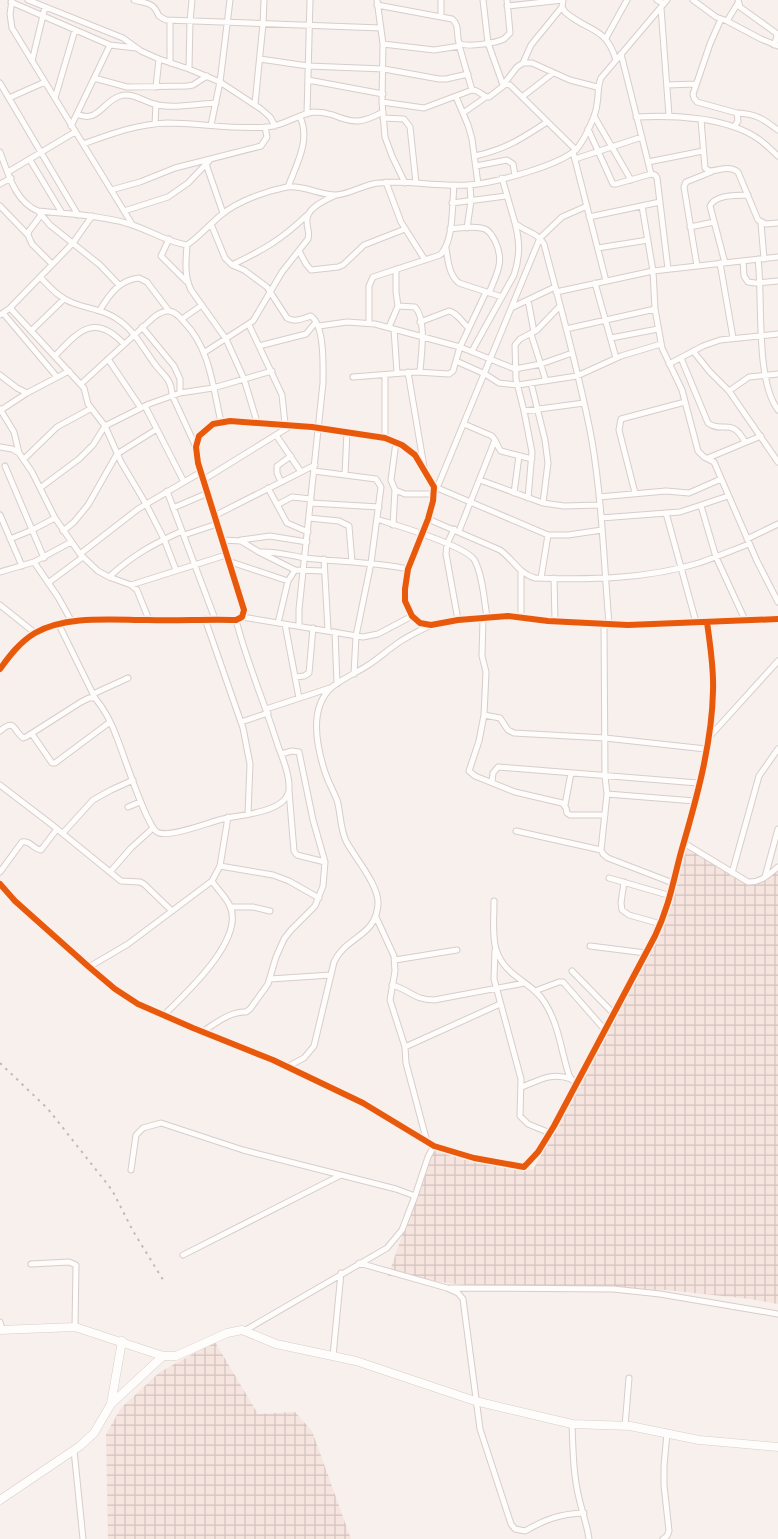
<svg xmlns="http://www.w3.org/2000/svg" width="778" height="1539" viewBox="0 0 778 1539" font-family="Literata,serif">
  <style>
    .industrial { fill: url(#industrial-grid) }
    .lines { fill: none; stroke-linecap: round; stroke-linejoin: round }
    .street-casing { stroke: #d7cdca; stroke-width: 7 }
    .secondary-casing { stroke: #d7cdca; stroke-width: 9 }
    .street { stroke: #fefdfc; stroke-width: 5 }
    .secondary { stroke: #fefdfc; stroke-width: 8 }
    .rail { stroke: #bdbbba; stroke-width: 2; stroke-dasharray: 2.5 5; stroke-linecap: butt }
    .cycleway-casing { stroke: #fceee9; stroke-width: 9 }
    .cycleway { stroke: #e8590c; stroke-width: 6 }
  </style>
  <defs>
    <pattern id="industrial-grid" width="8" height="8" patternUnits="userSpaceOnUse" patternTransform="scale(1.25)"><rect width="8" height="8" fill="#f6e4de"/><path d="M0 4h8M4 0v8" fill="none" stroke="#d3c3be"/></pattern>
  </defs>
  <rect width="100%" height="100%" fill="#f8f0ed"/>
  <path class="industrial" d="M683,838L752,884L778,864V1304L750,1299L666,1290L483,1287L388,1276L432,1150L533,1170L669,913Z
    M215,1342L258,1414L295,1412L312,1431L351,1539H108L106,1434L121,1408L160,1372Z"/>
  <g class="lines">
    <defs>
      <path id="street" d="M12,0L10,14L12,28L132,224
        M28,0L123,38L141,51L159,59L189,69L220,82L261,109L270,117L275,126
        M134,0C148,4 153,2 159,16L166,20L381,28
        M377,0L383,44L382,102L385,137L392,156L405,183
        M483,0L488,43L503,85
        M563,0L562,7L565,12C588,32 606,26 616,60
        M657,0L664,4
        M693,0L716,17L727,21L761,39L778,46
        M738,0L740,7L776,33L777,37L774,45
        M11,2L110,45L136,48
        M377,5L452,19C460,25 456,34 459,43C466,48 496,43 504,39C506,37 508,35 510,33L507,0
        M507,6L563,0
        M661,8L669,116
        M441,17V0
        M721,19L710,44L693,94L694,98L697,102L737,113L738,121L734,127
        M727,21L738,3
        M606,38L627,0
        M383,44L434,50L460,46
        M459,45L472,90
        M621,54L651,174
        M260,59L308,66L384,69L439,79H446L468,74
        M32,61L45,7
        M170,63V21
        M523,63L531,45L562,7
        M189,69L190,21L192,0
        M94,78L127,87L187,86L193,85L207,76
        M308,80L383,94
        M0,83L78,215
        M503,85L517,67L523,63H532L570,80L597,87
        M667,85L696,84
        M156,87L159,59
        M456,97L468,125L472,139L478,184
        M522,97L553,73
        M9,98L45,82
        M55,98L75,30
        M382,102L424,108L472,90C480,90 482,97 489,97L506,84L510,85L576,150
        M255,104L263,24L264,0
        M463,113L486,97
        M737,113C757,114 763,119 778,130
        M77,114C98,124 103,101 120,96C132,92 143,101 154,104C171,109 198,104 216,103
        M307,114L310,0
        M594,116L631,180
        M636,117C673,115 725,117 757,138C765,143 771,150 778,156
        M383,118L404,119L410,127L416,183
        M701,120L705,168L709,171C719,171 728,165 738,172L758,220L766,224L778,223
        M155,124L156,104
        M211,125L220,82L230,0
        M71,126L110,45
        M588,129L613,184H616L651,174L655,175L657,178L668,269
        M83,144C111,134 137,124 167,123C200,123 234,130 267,127C284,126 298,114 314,112C320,112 327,113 333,115C355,124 362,123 383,112
        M0,152C8,173 15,202 38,211C67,214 97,215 126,223C146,228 166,242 187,245C200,236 209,225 221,215C238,201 266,191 287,187C304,185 319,195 336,195C351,194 364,184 379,183C408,180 438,187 467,185C490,184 566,165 579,146C586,136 596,115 597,104C599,94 597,88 601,78L667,0
        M573,152L606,281
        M475,156C506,149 521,139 547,122
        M575,159L642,137
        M30,160L62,213
        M648,162L703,151
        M206,164L223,213
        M476,166L507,160L513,164L515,175
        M8,172L75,132
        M502,178L515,223C525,232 537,232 544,244C561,310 580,375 592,441C602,501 604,563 609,624
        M386,182L401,222L425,260
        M0,184L11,178
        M288,187C296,165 311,140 300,117
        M111,190L140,182L175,168L261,146L267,137L265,127
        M452,203L506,196
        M0,206L28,235
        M642,206L653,271L655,309L662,348L682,390L698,451L704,457L714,462L757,561L778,602
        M38,211L50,225L100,265L119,285
        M124,211L168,197L188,183L209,161
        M41,215L29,231L28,235L32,244L52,264
        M589,217L660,202
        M761,223L764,259
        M211,224L225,258L232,265L244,270L267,287L287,318C296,323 303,318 311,316C325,326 323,367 323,383L299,609V626
        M690,227L714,222
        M467,228L471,201L470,185
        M450,229C460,228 476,225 485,229C489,231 493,237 495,241C505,261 497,273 489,293
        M169,239L161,256L186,281
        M187,245C186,261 184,275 191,290L226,339L244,379L257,422
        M446,248C448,261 449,275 459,283L502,297
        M598,248L648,240
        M299,251L306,264L311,270L338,267L343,265L364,245L405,229
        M758,259C763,298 755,380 778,410
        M743,261L744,276L748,282L755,283L778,281
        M720,263L733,338
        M725,263L710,206C716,194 736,196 748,195
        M232,265C263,250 281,240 306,216
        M697,266L684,187L686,182L711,172
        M40,277C50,287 59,298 73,303C89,309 106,310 120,321C134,331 144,349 154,363C163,376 171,377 172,395L196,447
        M595,283L616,358
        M556,292L653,271L778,257
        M528,300L534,332
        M398,306L415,307C427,320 421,355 420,372
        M513,307L555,287
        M10,308L84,388L88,404L105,426L121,462L146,504L164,539L176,570
        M100,310C109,295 119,280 139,278L147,282L169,311
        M3,313L57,377
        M0,315L10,308L73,243L92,216
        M182,319L202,305
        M420,322L449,311C458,313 461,322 469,328
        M369,323V286L373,277L440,255C454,242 452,205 454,185
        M249,325L282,395L285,424
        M319,326L347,322L375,324L460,347L515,369L541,364L572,353
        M142,327L174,366L180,379V393
        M389,327L398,306L396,292V269
        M394,329L397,373
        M566,329L655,309
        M31,331L64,299
        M531,334L546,381
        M611,338L658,329
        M259,346L302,335L306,334L316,322
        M472,351L514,275C520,257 520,242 515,223
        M693,351L710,372L729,391L778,462
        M205,352L253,321L282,272L308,239C310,232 307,229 307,222C305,208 326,200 336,195
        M55,356C78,332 94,312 124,344
        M681,358L708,423C723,434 731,416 745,442
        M108,359L141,408
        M456,361L485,374L499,383L518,385L577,376L621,356L661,344
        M669,364L703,346L720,340L778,334
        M408,372L424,467
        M0,375L17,388L27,393L69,371
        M385,375V438
        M353,377L416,372L449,374L453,371L460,347L486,292
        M531,383L545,440L548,463L543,503
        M81,384L154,317C158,314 163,311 168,311C175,311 180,317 184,322C210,348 213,388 221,422
        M729,391L749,377L778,374
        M145,406L184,482
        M0,409L14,432L19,453
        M1,410L27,393
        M524,411L584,403
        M464,424L492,436C497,441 497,447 501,451L532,459
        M276,435L301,472
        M396,442L391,480L395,490L405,494H433
        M0,447L12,449L19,453L32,472L55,518L80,554L98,571L109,577L131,585L137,590L149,620
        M708,458L761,436
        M24,459L57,427L90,409
        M5,466L44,558
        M314,471L376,479L381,487L371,563L356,636L354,674
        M345,475L347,432
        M203,480L292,425
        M480,480L543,503L564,506L600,505
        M281,482L277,473V466L291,456
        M435,487L548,535H568L602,530
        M40,488L79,459L93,445L105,426L149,404L180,393L213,388L272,371
        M268,488L287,523L308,532
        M437,488L540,238L562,217L587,206
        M167,491L215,619
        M514,493L519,456
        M635,493L619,430L621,419L685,402
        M599,497L666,491L689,493L721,479
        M528,498L532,452L524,411L516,379L515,345L520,339L537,330L560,306
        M311,503L379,507
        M277,505L292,497L311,499
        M701,506L716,557L745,620
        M173,508L208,493
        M666,513L696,622
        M0,515L22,566
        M214,516L315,465
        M309,518L339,521L349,526L352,562
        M601,518L680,512L728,496
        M377,519C395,525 468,546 475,561C483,577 484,600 487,617
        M428,519L500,550C513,559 519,574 535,578C590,580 647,579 699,563C716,557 733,550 749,544
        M393,525L395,490
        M454,529L447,544L446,554L458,620
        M63,531L74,522L88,505L117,454L157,429
        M459,531L495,440
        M184,535L217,524
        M10,539L32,530L55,518
        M747,539L778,524
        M222,540L241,541L259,552L295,570
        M241,540L270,536L307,542
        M259,552C275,551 289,555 305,558C339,562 374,562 408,569
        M80,554L138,509L201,472
        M324,559L328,630
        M228,561L288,581
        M34,562L58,597L72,622
        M521,571V617
        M0,572L34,562L71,542
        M109,577C133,555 153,544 182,531
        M541,578L548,535
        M554,578L555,621
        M48,583L83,557
        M131,585L226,555
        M0,605L35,633
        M242,617L363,637L378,634L412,616
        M483,618L482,656L486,672L484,715L479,741L469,771L475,776L515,792L562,803L566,808L567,813L570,815H605
        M205,619L243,728L250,764L248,814
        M278,623L288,581L295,570L324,571
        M604,623L605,776L607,794L601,850L603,854L608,858L673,883
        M285,624L299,698
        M59,625L95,698
        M335,632L337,684
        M0,669C10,655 20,642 35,633C66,615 113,620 148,620C177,621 207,619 236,620L242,617L244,610L198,463L196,447L199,436L213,424L230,421L312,427L385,438L402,445L415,455L434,487L433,501L428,519L408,569L405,589V601L412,616L420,623L431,625L458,620L508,616L548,621L628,625L778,619
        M295,677L304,676L309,673L313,628
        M93,694L128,678
        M266,709L330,688
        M484,715L500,718L508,730L514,733L605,738L706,749
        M241,722L268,713
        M0,731C15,718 13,730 23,738L26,737L81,702L89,698H95C105,710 112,724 117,738C124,755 146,825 157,832C168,839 209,822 223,819C240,815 272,813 284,800C286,798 289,793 289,790C290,776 283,759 278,746C265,704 247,663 236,620
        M32,734L52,763H55L110,722
        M710,736L778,661
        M492,782L493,773L498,767L698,783
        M0,785L51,824L121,881L140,882L144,884L172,911
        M289,791L294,851L297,855L325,862
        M607,794L695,801
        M565,805L571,773
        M128,807L140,802
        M516,831L601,850
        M63,833L93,800L111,790L133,780
        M684,843L748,882C761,883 769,874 778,867
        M220,866L273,875L289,881L319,898
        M0,872L22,842C30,840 33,849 41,850L57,829
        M110,872L131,848L153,828
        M732,873L759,776L778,749
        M765,877L778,829
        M609,878L671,896
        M624,882L621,903L622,910L629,915L661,924
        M0,884L15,901L89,967L115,989L138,1004L193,1028L273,1060L363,1103L434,1146L474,1158L524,1167L538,1152L554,1126L655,936C669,907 673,882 681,852C696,801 712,744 713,691C714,668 710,645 707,622
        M494,901C494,933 488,956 517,977C527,985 538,991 545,1003C559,1025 561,1051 569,1075L572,1080L577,1083
        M230,907H253L270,911
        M376,917L394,956L395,971L390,1000L405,1047L406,1063L427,1142
        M590,946L646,953
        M495,950L494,979L521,1079L520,1116L528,1124L550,1133
        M395,960L457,950
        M89,967L128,944L212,881L220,866L228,817
        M572,971L614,1014
        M270,979L331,975
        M392,985C410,990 414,1000 434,1000L525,983
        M535,991L559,982H563L605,1030
        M164,1015C185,994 245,940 230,906C226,897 217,889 212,881
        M202,1032C215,1024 230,1011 246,1012L250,1009L268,984L276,957L284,939L291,930L315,906L323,886L325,862L313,820L299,752L292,751L281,754
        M405,1047L500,1004
        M287,1067L304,1058L314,1046L334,962C346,936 376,937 378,904C379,885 355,858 346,841C340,828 341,814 337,800C333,790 327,780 324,769C316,743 309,707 332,687C343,678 358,672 370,664C380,657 388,650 398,643C408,636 419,631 431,625
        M522,1087C540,1080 551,1072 571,1079
        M131,1170L136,1135L143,1128L161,1123L243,1150L396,1189L415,1196L402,1230L387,1248L244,1331
        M415,1196L428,1157L434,1146
        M183,1255L341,1175
        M359,1263L447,1288L458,1293L463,1299L480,1429L511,1524L515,1529L525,1531C546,1519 560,1514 584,1513
        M31,1264L69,1262L76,1265L75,1327
        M450,1288L613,1289L660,1294L778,1314
        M0,1322L2,1329
        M333,1356L341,1273
        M572,1424C573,1448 573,1474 579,1498C582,1512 587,1524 589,1539
        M625,1426L629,1378
        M74,1450L83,1539
        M663,1539L667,1536L669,1531L664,1485V1466L667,1433"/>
      <path id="secondary" d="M0,1330L75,1327L163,1356H176L227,1333L242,1330L276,1344L356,1361L475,1401L572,1424L630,1426L699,1440L778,1447
        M111,1404L122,1341
        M0,1500L80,1446L94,1433L111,1404L163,1356"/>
    </defs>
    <use href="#street" class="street-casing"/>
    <use href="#secondary" class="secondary-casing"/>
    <use href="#street" class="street"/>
    <use href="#secondary" class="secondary"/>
    <path class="rail" d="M0,1063L48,1109L112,1190L133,1231L165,1283"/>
    <defs>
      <path id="cycleway" d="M0,669C10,655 20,642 35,633C66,615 113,620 148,620C177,621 207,619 236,620L242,617L244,610L198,463L196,447L199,436L213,424L230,421L312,427L385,438L402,445L415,455L434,487L433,501L428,519L408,569L405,589V601L412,616L420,623L431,625L458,620L508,616L548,621L628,625L778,619
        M0,884L15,901L89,967L115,989L138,1004L193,1028L273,1060L363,1103L434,1146L474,1158L524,1167L538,1152L554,1126L655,936C669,907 673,882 681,852C696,801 712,744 713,691C714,668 710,645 707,622"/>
    </defs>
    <use href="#cycleway" class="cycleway-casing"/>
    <use href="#cycleway" class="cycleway"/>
  </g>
</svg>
